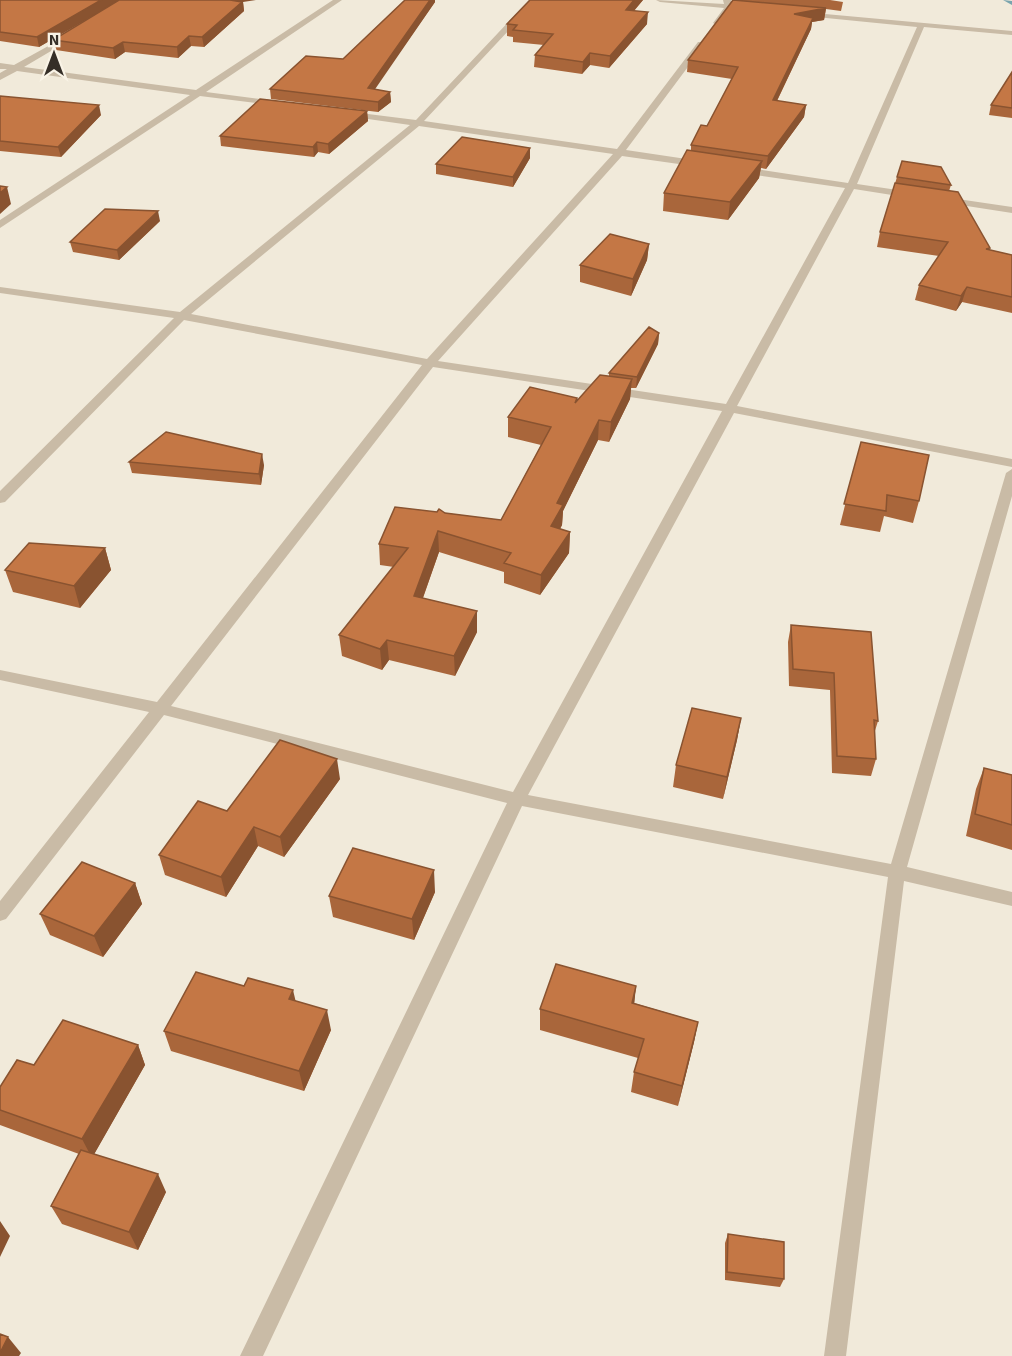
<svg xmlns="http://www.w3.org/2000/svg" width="1012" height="1356" viewBox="0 0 1012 1356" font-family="'Source Sans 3',sans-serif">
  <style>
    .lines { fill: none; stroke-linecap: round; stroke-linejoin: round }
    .stream { fill: #79a4ae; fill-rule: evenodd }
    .minor { fill: #c9bba6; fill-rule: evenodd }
    .wall { fill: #a9663b }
    .shaded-wall { fill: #895330 }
    .building { fill: #c47745; stroke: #895330; stroke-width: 1.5 }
  </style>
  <rect width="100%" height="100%" fill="#f1eada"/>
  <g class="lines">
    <path class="stream" d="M1003,0L1012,1V5Z"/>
    <path class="minor" d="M333,0H342L206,92L276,101L280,104L279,106L200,96L0,228V220L190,95L17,71L0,80V73L7,69H0V63L14,65L70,34H73V38L24,67L196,90Z
      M529,0H537L424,121L617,149L698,42H701L705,44L626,150L700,161L705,164L700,167L622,156L438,361L726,404L845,188L742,173L737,170L742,167L848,183L917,27L806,16L802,14L803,12L1012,31V35L924,27L857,184L911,192L916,195L911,198L854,189L737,406L1012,459V467L734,413L528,795L891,864L1006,473L1012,469V496L907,867L1012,892V906L904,881L846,1356H824L888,877L522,806L263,1356H240L507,803L164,715L6,919L0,921V901L149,712L0,680V670L157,702L422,365L184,320L5,502L0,503V491L174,318L0,293V287L180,312L410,125L347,116L343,113L344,111L416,120ZM419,126L613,154L427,359L191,314ZM433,367L722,411L513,792L171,706Z
      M656,0L724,4L723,0H731L732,4L739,7L731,9L717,25L713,23L724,8L660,2Z
      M944,197L1012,207V213L941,202L939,200Z"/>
  </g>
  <path class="wall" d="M0,0L243,2L244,11L204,47L191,46L178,58L125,52L115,59L56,50L53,40L110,6L39,47L0,41Z
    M405,0H435V2L374,89L390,92L391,102L378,112L271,99L270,89L343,59Z
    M530,0H643L634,11L647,24L609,68L590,65L582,74L534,67L535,55L544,45L513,42V37L507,36V24Z
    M733,0H830L843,2L841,11L826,9L824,20L812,22L811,29L777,101L806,105L804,117L766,169L761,168L759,178L728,220L663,211L664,193L691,150V145L707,126L732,79L687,72L688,60Z
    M1012,72V118L989,115L991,105Z
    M0,96L101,115L61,157L0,151Z
    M367,111L368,121L329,154L318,152L314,157L221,146L220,136Z
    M530,148V158L513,187L436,174V164Z
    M897,177L951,185L949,191L990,250L1012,255V313L962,302L956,311L915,300L919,285L939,256L877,247L880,232Z
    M160,221L119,260L73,252L70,242Z
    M649,244L647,260L631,296L580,282V265Z
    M659,333L658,344L636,388H631L630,399L609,442L598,440L563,511L562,525L560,529L570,532L569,553L540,595L504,583V572L439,552L423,598L477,632L455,676L389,660L382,670L342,656L339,635L394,567L380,565L379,544L445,513L501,520L541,445L508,437V417L577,398V401L609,376V373Z
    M861,442L919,501L913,523L884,516L880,532L840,525Z
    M129,462L264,465L261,485L132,473Z
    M105,548L111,570L80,608L13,592L5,570Z
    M791,625L878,721L874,734L876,759L871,776L832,773L830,690L789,686L788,642Z
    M741,718L737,740L723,799L673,787L676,765Z
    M984,768L1012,775V850L966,836L976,789Z
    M340,779L284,857L258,846L226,897L165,875L159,855L227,811Z
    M135,883L142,904L103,957L50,935L40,914Z
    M435,892L414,940L333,917L329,896Z
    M636,986L634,1003L698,1022L694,1042L678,1106L631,1092L634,1072L638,1058L540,1030V1009Z
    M295,1001L331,1030L304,1091L171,1051L164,1031Z
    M138,1045L145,1065L94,1154L166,1192L138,1250L62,1224L51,1206L79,1154L0,1125V1087L34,1065Z
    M728,1234L784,1279L780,1287L725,1280V1243Z"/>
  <path class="shaded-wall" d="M101,0H120L39,47L37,37Z
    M211,0H256L243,2L244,11L204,47L202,37Z
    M430,0H435V2L369,98L368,88Z
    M634,0H643L625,21L626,10Z
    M826,8L824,20L812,22L811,29L771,113L773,100L794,14Z
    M648,12L647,24L609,68L610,56Z
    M189,36L191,46L178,58L177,47Z
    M123,42L125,52L115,59L113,48Z
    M590,53V65L582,74L583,62Z
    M390,92L391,102L378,112V102Z
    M99,105L101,115L61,157L58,147Z
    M806,105L804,117L766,169L768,156Z
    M367,111L368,121L329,154L328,144Z
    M317,142L318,152L314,157L313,147Z
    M530,148V158L513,187V177Z
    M762,161L759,178L728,220L730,202Z
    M7,187L11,204L0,214V193Z
    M158,211L160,221L119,260L117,250Z
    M649,244L647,260L631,296L633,279Z
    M967,287L962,302L956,311L961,296Z
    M659,333L658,344L636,388L637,377Z
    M632,379L630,399L609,442L611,422Z
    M599,420L598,440L563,511L562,525L550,547L551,526L557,503Z
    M262,454L264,465L261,485L259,474Z
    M438,531L439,552L416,617L414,596Z
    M570,532L569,553L540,595L541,575Z
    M105,548L111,570L80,608L74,586Z
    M477,611V632L455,676L454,656Z
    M387,640L389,660L382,670L380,649Z
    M741,718L737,740L723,799L727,777Z
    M337,759L340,779L284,857L280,837Z
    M254,827L258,846L226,897L221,877Z
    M434,870L435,892L414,940L412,919Z
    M135,883L142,904L103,957L94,936Z
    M636,986L634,1006L632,1003Z
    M293,990L298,1011L289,999Z
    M327,1010L331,1030L304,1091L299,1071Z
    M698,1022L694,1042L678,1106L682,1086Z
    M138,1045L145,1065L92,1158L82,1139Z
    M158,1174L166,1192L138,1250L129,1232Z
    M0,1221L10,1236L0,1257Z
    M8,1337L21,1353L19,1356H0V1353Z"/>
  <path class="building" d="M0,0H101L37,37L0,32Z
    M119,0H230L242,2L202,37L189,36L177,47L123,42L113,48L53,40Z
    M405,0H430L368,88L390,92L378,102L270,89L306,56L343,59Z
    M530,0H634L626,10L648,12L610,56L590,53L583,62L535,55L553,34L513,30L517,25L507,24Z
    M733,0L826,8L794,14L813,18L773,100L806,105L768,156L691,145L701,125L707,126L738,67L688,60Z
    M1012,72V108L991,105Z
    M0,96L99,105L58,147L0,141Z
    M260,99L367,111L328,144L317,142L313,147L220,136Z
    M462,137L530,148L513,177L436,164Z
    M687,150L762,161L730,202L664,193Z
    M902,161L941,167L951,185L897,177Z
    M895,183L958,192L990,248L986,249L1012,255V297L967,287L961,296L919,285L948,242L880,232Z
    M0,186L7,187L0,193Z
    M105,209L158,211L117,250L70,242Z
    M610,234L649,244L633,279L580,265Z
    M649,327L659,333L637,377L609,373Z
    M600,375L632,379L611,422L599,420L557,503L563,505L551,526L570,532L541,575L504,563L511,553L438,531L414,596L477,611L454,656L387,640L380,649L339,635L408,548L379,544L395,507L437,512L439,509L445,513L501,520L551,427L508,417L530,387L577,398L575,403Z
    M166,432L262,454L259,474L129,462Z
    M861,442L929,455L919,501L887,495L886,511L844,504Z
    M29,543L105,548L74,586L5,570Z
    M791,625L871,632L878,721L874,720L876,759L837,756L834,673L793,669Z
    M692,708L741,718L727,777L676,765Z
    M280,740L337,759L280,837L254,827L221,877L159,855L198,801L227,811Z
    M984,768L1012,775V825L975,814Z
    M353,848L434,870L412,919L329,896Z
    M82,862L135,883L94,936L40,914Z
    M556,964L636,986L632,1003L698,1022L682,1086L634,1072L644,1039L540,1009Z
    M196,972L244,986L248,978L293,990L289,999L327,1010L299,1071L164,1031Z
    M63,1020L138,1045L82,1139L0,1110V1087L17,1060L34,1065Z
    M81,1150L158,1174L129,1232L51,1206Z
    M728,1234L784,1242V1279L727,1272Z
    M0,1334L8,1337L0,1353Z"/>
  <g transform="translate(54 54)" stroke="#f9f3e6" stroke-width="4.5" paint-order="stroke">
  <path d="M0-4.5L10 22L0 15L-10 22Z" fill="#352e27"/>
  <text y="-9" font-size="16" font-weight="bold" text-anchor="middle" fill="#352e27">N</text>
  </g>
</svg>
